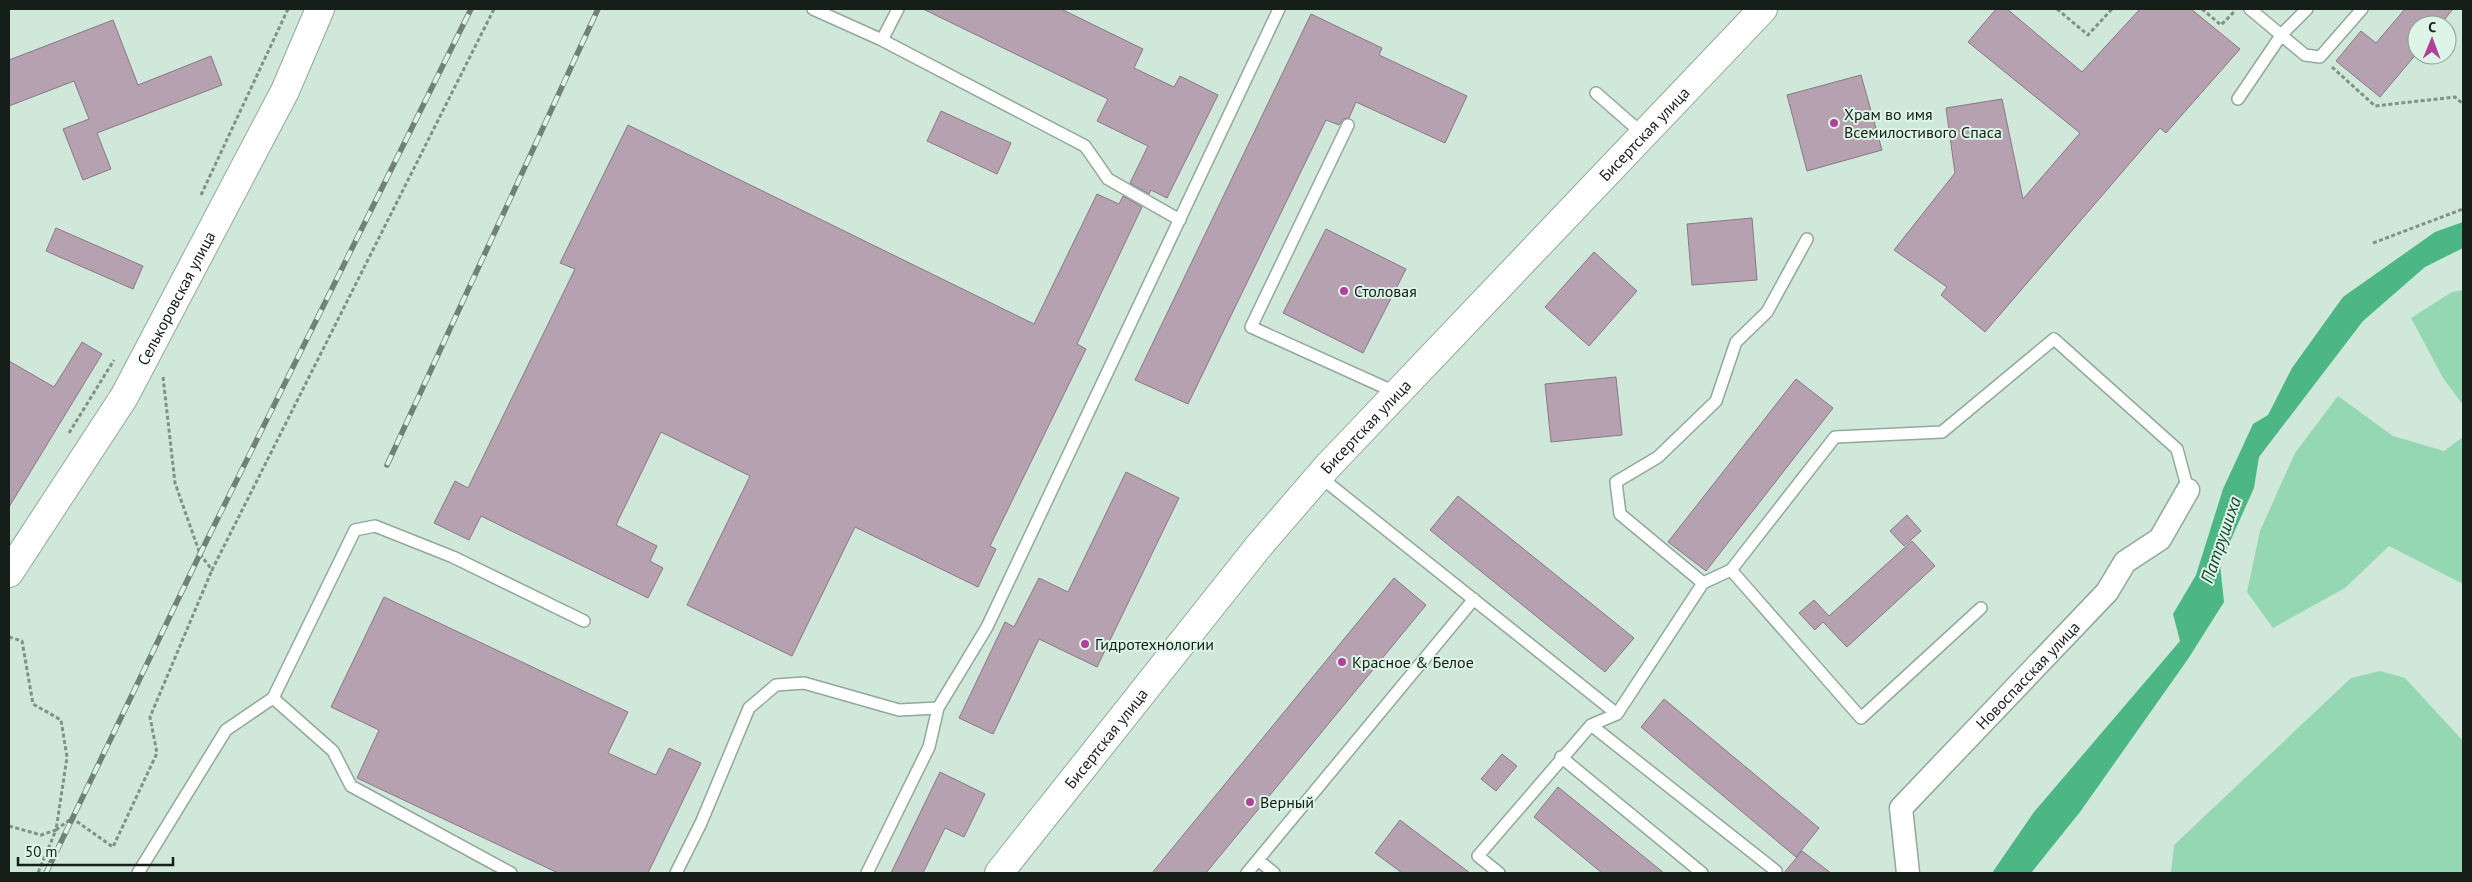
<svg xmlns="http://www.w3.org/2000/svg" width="2472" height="882" viewBox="0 0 2472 882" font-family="'PT Sans',sans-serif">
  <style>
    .green { fill: #95d7b3 }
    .water { fill: #4db685 }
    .building { fill: #b6a1b0; stroke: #8b7785 }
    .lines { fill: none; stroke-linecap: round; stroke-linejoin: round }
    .lane-casing { stroke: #91a89b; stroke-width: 14 }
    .street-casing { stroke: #91a89b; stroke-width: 25 }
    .secondary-casing { stroke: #91a89b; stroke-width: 30 }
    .primary-casing { stroke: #91a89b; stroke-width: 30 }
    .path { stroke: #809187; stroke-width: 3; stroke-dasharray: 4 2.5; stroke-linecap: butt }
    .lane { stroke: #fff; stroke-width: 11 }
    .street { stroke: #fff; stroke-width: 22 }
    .secondary { stroke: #fff; stroke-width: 28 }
    .primary { stroke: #fff; stroke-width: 28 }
    .rail-casing { stroke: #718178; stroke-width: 5.5 }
    .rail { stroke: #ddf5e7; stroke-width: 4; stroke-dasharray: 11; stroke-linecap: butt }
    .poi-dot { fill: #b1409b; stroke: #ddf5e7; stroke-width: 2 }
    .labels { text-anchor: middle; stroke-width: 4; stroke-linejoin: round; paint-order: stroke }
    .poi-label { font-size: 16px; fill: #161e1a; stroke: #ddf5e7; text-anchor: start }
    .street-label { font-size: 16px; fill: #161e1a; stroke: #ddf5e7 }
    .water-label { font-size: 18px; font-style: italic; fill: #123e2a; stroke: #ddf5e7 }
  </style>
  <rect width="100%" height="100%" fill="#d0e8da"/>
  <path class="green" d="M2463,290V405L2443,378L2411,318L2452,292Z
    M2338,396L2393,436L2444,451L2463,437V584L2389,546L2345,588L2273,628L2247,592L2260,531L2295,453Z
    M2380,671L2405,678L2463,741V873H2171L2174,845L2351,678Z"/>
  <path class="water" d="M2463,222V248L2425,267L2363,321L2259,457L2254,488L2220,564L2224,602L2188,659L2080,812L2031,873H1992L2034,812L2180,641L2173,614L2196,575L2223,489L2253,424L2268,415L2292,368L2343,297L2435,232Z"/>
  <path class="building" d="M923,9H1061L1143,49L1134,68L1174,87L1180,76L1218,95L1167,198L1151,190L1149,194L1130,183L1148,146L1097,121L1108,99Z
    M1996,9H2007L2082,72L2140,9H2191L2240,49L2166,133L2160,128L1985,332L1941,295L1947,287L1894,250L1955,173L1946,108L2002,99L2023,199L2080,133L1968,42Z
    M2405,9H2453L2440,25H2417V53L2380,97L2336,61L2361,31L2376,43Z
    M1311,14L1382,48L1379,55L1467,96L1445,143L1356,102L1349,118L1343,119L1339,125L1326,120L1188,404L1135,380Z
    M113,20L138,85L211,56L222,85L97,133L111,169L83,180L63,129L89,119L74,81L9,106V60Z
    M1861,75L1882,150L1807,171L1787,95Z
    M941,111L1011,143L997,174L927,141Z
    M628,125L1034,324L1097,194L1119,204L1123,196L1142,207L1077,344L1086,349L990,546L996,549L978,587L855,527L792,656L687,605L750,476L661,432L616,525L657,546L650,561L663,568L648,598L481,516L469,540L434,523L455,481L468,488L575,269L560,263Z
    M1752,218L1757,280L1692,285L1687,224Z
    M56,228L143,266L133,289L46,251Z
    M1326,229L1406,269L1363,353L1283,313Z
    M1594,252L1637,291L1589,346L1545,307Z
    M82,342L102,354L9,507V361L54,387Z
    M1616,377L1622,435L1551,442L1545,384Z
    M1796,379L1833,408L1706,571L1668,542Z
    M1126,472L1179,498L1097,667L1039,639L993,734L959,718L1005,622L1014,627L1039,578L1068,592Z
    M1458,496L1634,638L1605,672L1430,530Z
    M1907,515L1921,531L1904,546L1890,531Z
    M1912,541L1935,566L1847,647L1823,622L1815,630L1799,613L1814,600L1829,616Z
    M1394,578L1426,605L1206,873H1152Z
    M384,597L628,712L608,753L656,775L669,748L701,763L648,873H558L357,778L379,730L331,707Z
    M1664,699L1819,828L1796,857L1641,727Z
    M1502,754L1517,766L1496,791L1481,779Z
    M940,772L985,794L964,837L945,828L923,873H891Z
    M1558,787L1664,873H1602L1534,817Z
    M1400,820L1470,873H1402L1375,853Z
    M1802,851L1831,873H1784Z"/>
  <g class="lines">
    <defs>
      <path id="lane" d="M813,9L882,40
        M898,9L882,40L1085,146L1108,179L1180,220
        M2250,9L2305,55L2320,57L2362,9
        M1596,93L1644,135
        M2238,99L2282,34L2307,9
        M1348,125L1251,327L1397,393
        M1319,476L1617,714L1703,583L1731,570L1835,437L1942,432L2054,339L2177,449L2188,490
        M1731,570L1861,718L1981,608
        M1703,583L1620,514L1616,482L1658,457L1716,401L1736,342L1767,312L1807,239
        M273,698L333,751L351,786L511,873
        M1591,725L1776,871L1775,873
        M1561,757L1702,873
        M1258,860L1274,873
        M138,873L226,730L273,698L355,530L375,526L453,557L584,621
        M676,873L701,823L749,708L776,685L804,683L899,710L938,708L987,627L1279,9
        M867,873L929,747L938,708
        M1247,873L1474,599
        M1499,873L1478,856L1591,725L1617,714"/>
      <g id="street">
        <path id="s1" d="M1908,873L1901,808L2107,592L2125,562L2160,539L2188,490"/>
      </g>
      <g id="secondary">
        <path id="s2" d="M999,873L1258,547L1327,467L1763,9"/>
      </g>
      <g id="primary">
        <path id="s3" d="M9,573L124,397L285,91L320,9"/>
      </g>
    </defs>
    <use href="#lane" class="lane-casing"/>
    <use href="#street" class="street-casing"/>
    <use href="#secondary" class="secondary-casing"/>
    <use href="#primary" class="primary-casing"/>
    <path class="path" d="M2057,9L2088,35L2112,9
      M2202,9L2221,25L2235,11
      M2332,67L2375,106L2455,97L2463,104
      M201,195L288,9
      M2373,243L2463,209
      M163,377L175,483L200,554L212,570L494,9
      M69,433L114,360
      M9,637L22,641L33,704L61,720L67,757L56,830L72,818L113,847L157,753L150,717L212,570
      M9,826L41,835L56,830L38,873"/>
    <use href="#lane" class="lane"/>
    <use href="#street" class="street"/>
    <use href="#secondary" class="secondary"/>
    <use href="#primary" class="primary"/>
    <defs>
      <path id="rail" d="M387,465L598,9
        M46,873L200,554L471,9"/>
    </defs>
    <use href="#rail" class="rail-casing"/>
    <use href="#rail" class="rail"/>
  </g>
  <g class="poi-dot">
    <circle cx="1834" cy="123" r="5"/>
    <circle cx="1344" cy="291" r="5"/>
    <circle cx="1085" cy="644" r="5"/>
    <circle cx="1342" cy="662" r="5"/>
    <circle cx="1250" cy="802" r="5"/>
  </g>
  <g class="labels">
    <g class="poi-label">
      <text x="1844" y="120">Храм во имя<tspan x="1844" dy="18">Всемилостивого Спаса</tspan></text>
      <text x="1354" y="297">Столовая</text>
      <text x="1095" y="650">Гидротехнологии</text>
      <text x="1352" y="668">Красное &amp; Белое</text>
      <text x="1260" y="808">Верный</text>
    </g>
    <g class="street-label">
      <text dy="6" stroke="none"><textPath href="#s2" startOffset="982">Бисертская улица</textPath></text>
      <text dy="6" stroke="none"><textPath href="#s3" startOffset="322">Селькоровская улица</textPath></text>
      <text dy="6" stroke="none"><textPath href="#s2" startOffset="578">Бисертская улица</textPath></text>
      <text dy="6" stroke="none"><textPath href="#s1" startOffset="249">Новоспасская улица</textPath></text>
      <text dy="6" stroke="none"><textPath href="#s2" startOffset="172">Бисертская улица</textPath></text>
    </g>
    <g class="water-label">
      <text transform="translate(2221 540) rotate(-71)" y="6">Патрушиха</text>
    </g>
  </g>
  <rect width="2472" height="882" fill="none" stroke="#161e1a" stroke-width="20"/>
  <g transform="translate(2432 40) rotate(1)"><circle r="24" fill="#ddf5e7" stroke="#8d9f95"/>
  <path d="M0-4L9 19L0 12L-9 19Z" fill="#b1409b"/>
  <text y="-8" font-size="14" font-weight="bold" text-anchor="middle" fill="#161e1a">С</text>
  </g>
  <path d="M18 857v8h155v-8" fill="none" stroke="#161e1a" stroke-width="2.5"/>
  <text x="25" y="857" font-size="15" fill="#161e1a" stroke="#ddf5e7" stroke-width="4" paint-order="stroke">50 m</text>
</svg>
